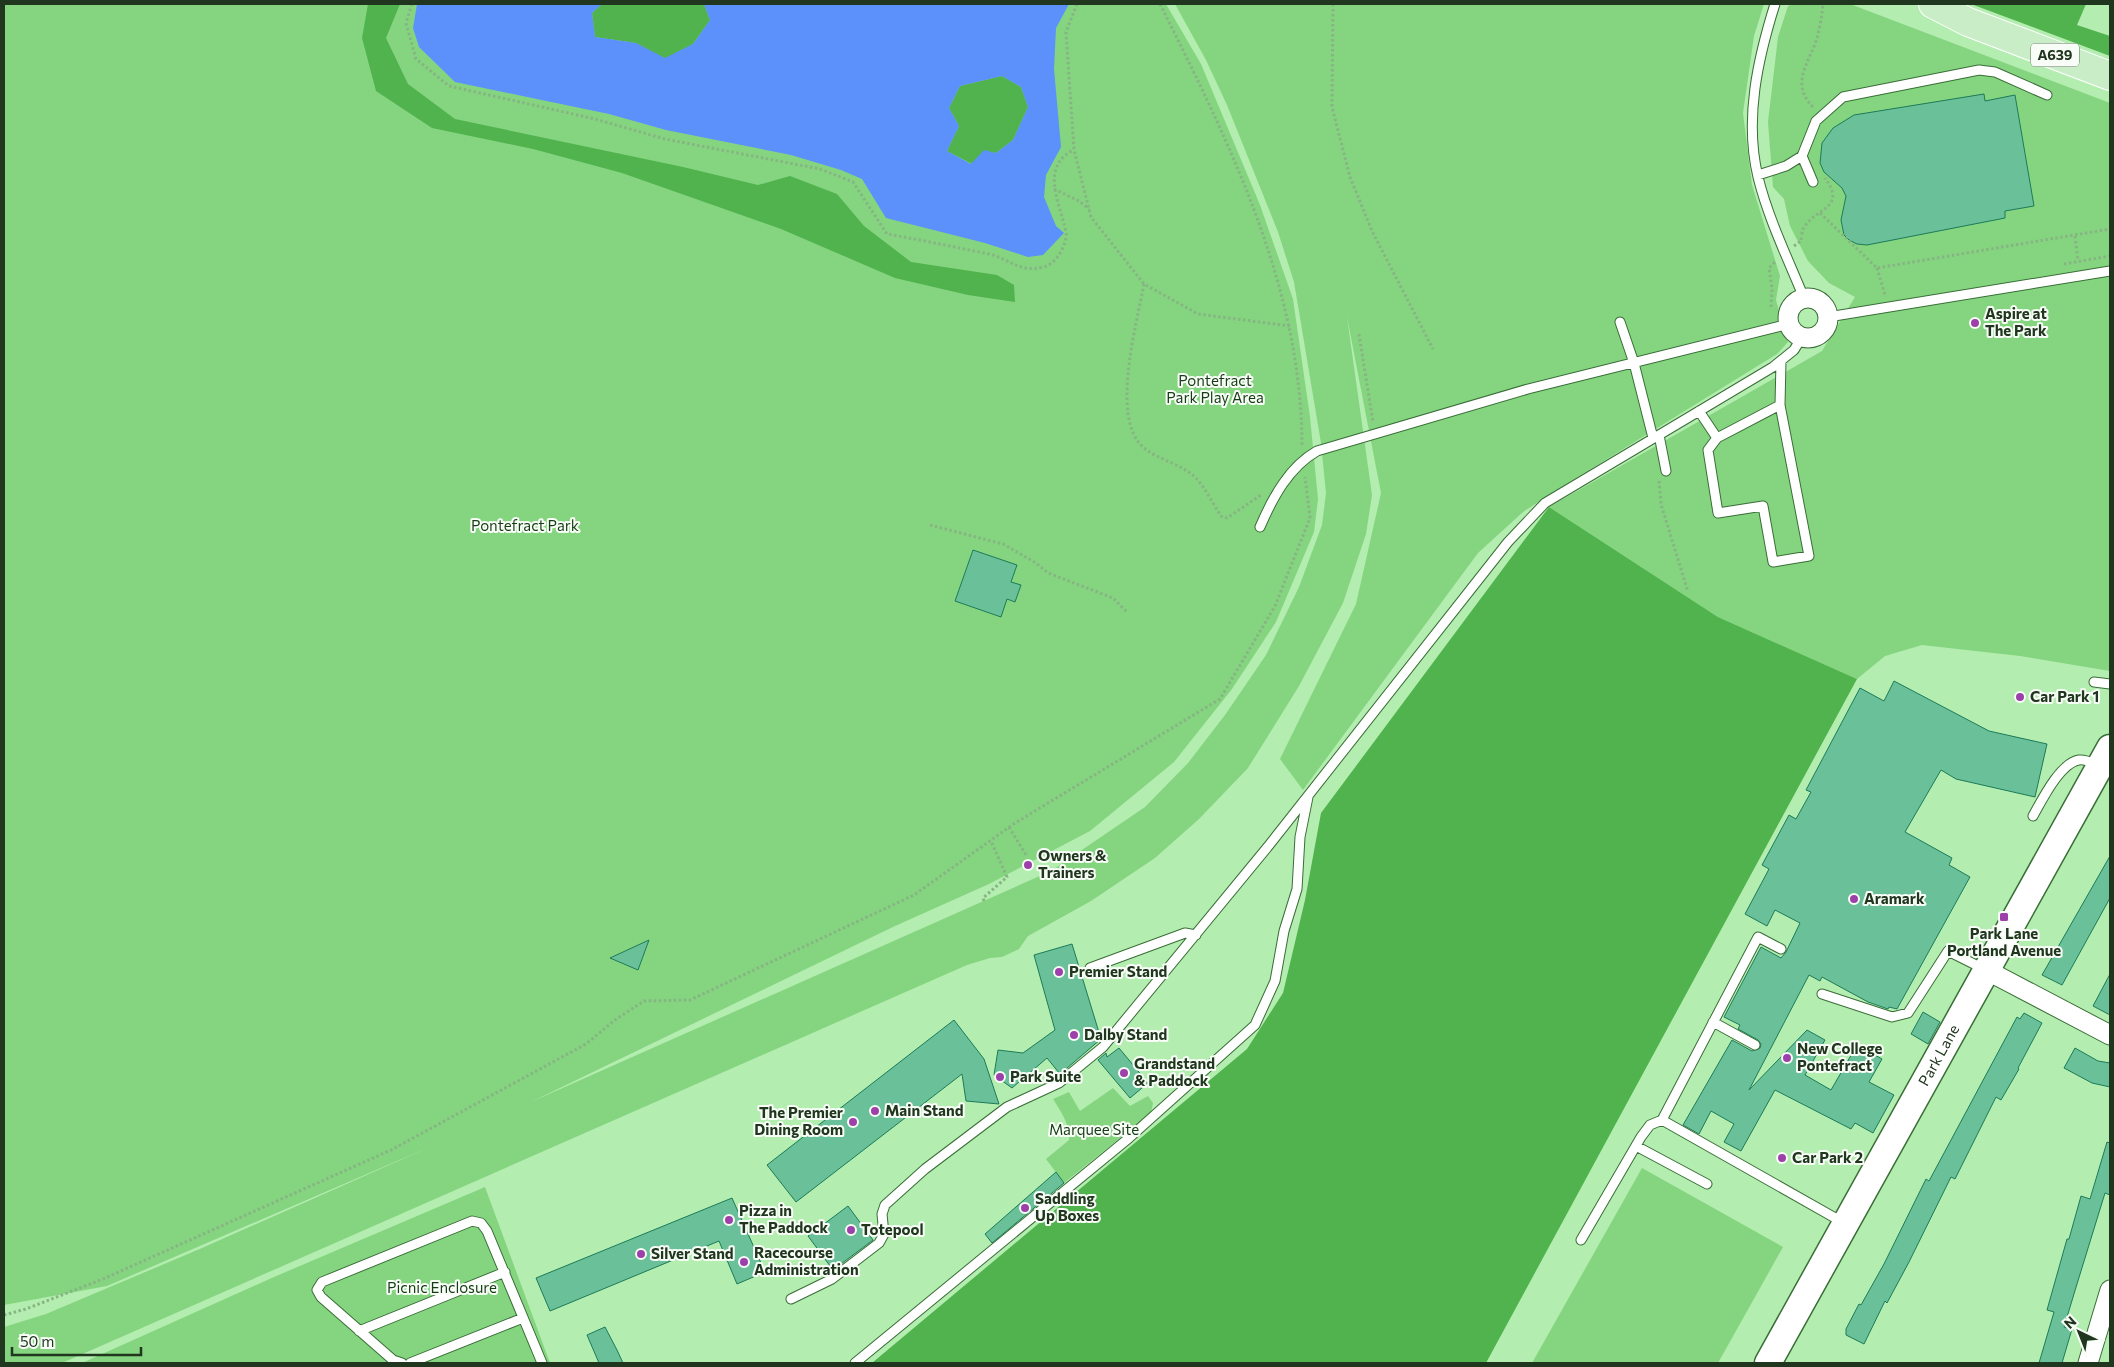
<svg xmlns="http://www.w3.org/2000/svg" width="2114" height="1367" viewBox="0 0 2114 1367" font-family="Commissioner,sans-serif">
  <style>
    .green { fill: #85d580 }
    .forest { fill: #50b34d }
    .water { fill: #5c90fb; fill-rule: evenodd }
    .building { fill: #69c099; stroke: #1d7b58 }
    .lines { fill: none; stroke-linecap: round; stroke-linejoin: round }
    .lane-casing { stroke: #396e37; stroke-width: 11 }
    .street-casing { stroke: #396e37; stroke-width: 21 }
    .secondary-casing { stroke: #396e37; stroke-width: 29 }
    .primary-casing { stroke: #fff; stroke-width: 30 }
    .path { stroke: #86b583; stroke-width: 3; stroke-dasharray: 2.5 2.5; stroke-linecap: butt }
    .lane { stroke: #fff; stroke-width: 9 }
    .street { stroke: #fff; stroke-width: 19 }
    .secondary { stroke: #fff; stroke-width: 26 }
    .primary { stroke: #c9eec7; stroke-width: 28 }
    .poi-dot { fill: #9d40a9; stroke: #f8fef7; stroke-width: 2 }
    .labels { text-anchor: middle; stroke-width: 4; stroke-linejoin: round; paint-order: stroke }
    .shield { fill: #f8fef7; stroke: #61725f; stroke-width: 1 }
    .shield-label { font-size: 14px; font-weight: bold; fill: #20361e }
    .poi-label { font-size: 15px; font-weight: bold; fill: #20361e; stroke: #f8fef7; text-anchor: start }
    .park-label { font-size: 15px; fill: #163c15; stroke: #f8fef7 }
    .street-label { font-size: 15px; fill: #20361e; stroke: #f8fef7 }
  </style>
  <rect width="100%" height="100%" fill="#b3edaf"/>
  <path class="green" d="M4,4H1166L1201,64L1260,205L1293,299L1310,417L1318,499L1314,532L1276,622L1232,689L1174,762L1090,831L989,884L895,926L531,1102L1051,871L1145,807L1188,763L1225,715L1266,655L1299,587L1322,525L1326,493L1321,443L1294,282L1278,232L1227,105L1206,60L1175,4H1764L1754,36L1743,113L1752,185L1780,276L1776,300L1788,342L1777,354L1552,493L1523,512L1478,553L1303,790L1280,759L1356,604L1381,493L1347,317L1372,495L1366,534L1343,603L1299,686L1248,768L1199,819L1155,858L1091,901L1028,936L1019,949L1002,957L990,958L967,965L62,1363H4V1327L46,1314L202,1248L432,1146L107,1286L4,1305Z
    M1794,4H1850L2110,103V671L2020,656L1922,645L1885,656L1857,679L1718,617L1549,507L1822,351L1855,297L1829,283L1808,261L1790,226L1784,199L1773,187L1768,122L1778,37L1788,6Z
    M1113,1088L1130,1106L1148,1096L1153,1103L1151,1113L1064,1183L1046,1159L1069,1140C1070,1124 1061,1112 1053,1099L1069,1092L1080,1111Z
    M1642,1168L1783,1247L1718,1363H1532Z
    M485,1187L550,1363H82L274,1277Z"/>
  <path class="forest" d="M368,4H400L386,38L408,84L455,119L683,167L758,185L790,176L837,194L864,226L911,262L997,275L1014,285L1015,302L968,295L895,278L781,229L622,173L533,149L432,128L376,91L362,38Z
    M602,4H704L710,20L693,44L665,59L636,43L595,37L592,13Z
    M1971,4H2086L2077,25L2110,36V56Z
    M1002,76L1021,87L1028,107L1013,140L996,153L984,151L972,164L947,151L959,126L949,108L960,86Z
    M1549,507L1718,617L1857,679L1486,1363H872L1247,1049L1283,993L1305,900L1321,813Z"/>
  <path class="water" d="M417,4H602L592,13L595,37L636,43L665,58L693,44L710,20L704,4H1069L1056,28L1054,69L1061,147L1046,175L1044,197L1056,226L1064,233L1043,255L1028,257L985,243L886,218L862,179L841,170L791,155L666,130L609,114L455,82L419,47L413,28ZM1002,76L1021,87L1028,107L1013,140L996,153L984,150L971,164L947,151L959,126L949,108L960,86Z"/>
  <path class="building" d="M1984,94L1985,101L2015,95L2034,206L2005,211V218L1867,245L1857,244L1849,240L1844,235L1841,220L1846,196L1842,188L1824,172L1820,163L1822,143L1833,128L1854,115Z
    M973,550L1017,565L1011,582L1021,585L1015,602L1007,599L1001,617L955,601Z
    M1894,681L1989,731L2047,744L2035,797L1956,779L1941,770L1905,832L1952,858L1949,865L1970,877L1897,1009L1889,1007L1888,1009L1868,1002L1822,977L1820,981L1809,975L1749,1090L1807,1030L1825,1040L1805,1075L1831,1090L1857,1045L1882,1059L1869,1082L1894,1095L1873,1133L1855,1123L1851,1129L1775,1090L1741,1151L1724,1142L1734,1124L1711,1111L1699,1134L1683,1125L1732,1040L1752,1051L1760,1048L1761,1044L1758,1040L1738,1029L1740,1025L1724,1017L1761,947L1781,958L1786,952L1800,923L1775,910L1767,926L1745,914L1769,869L1762,865L1789,815L1796,819L1811,792L1806,790L1860,688L1884,701Z
    M2110,856V898L2062,985L2042,975Z
    M649,940L638,970L610,958Z
    M1072,944L1101,1039L1060,1074L1047,1058L1012,1088L994,1075L998,1050L1023,1053L1055,1030L1034,955Z
    M2110,974V1015L2093,1006Z
    M1923,1012L1940,1022L1928,1044L1911,1034Z
    M2024,1013L2042,1023L2018,1068L2019,1069L2001,1100L1996,1097L1955,1179L1951,1177L1909,1262L1887,1303L1885,1301L1864,1344L1846,1335V1329L1859,1304L1861,1305L1884,1264L1926,1179L1929,1181L2017,1017L2020,1019Z
    M954,1020L984,1059L999,1104L966,1101L962,1074L796,1202L767,1165Z
    M1119,1048L1148,1083L1130,1098L1098,1060L1106,1053L1107,1057Z
    M2075,1048L2098,1061L2110,1063V1087L2092,1083L2064,1068Z
    M2107,1142L2110,1143V1195L2105,1193L2077,1284L2064,1327L2072,1329L2062,1363H2039L2054,1312L2047,1310L2067,1239H2069L2081,1196L2090,1199Z
    M1056,1172L1064,1183L992,1243L985,1234Z
    M732,1198L765,1272L737,1284L719,1241L550,1311L536,1278Z
    M848,1206L873,1240L833,1270L808,1236Z
    M605,1327L617,1350L623,1363H599L587,1335Z"/>
  <g class="lines">
    <defs>
      <path id="lane" d="M1775,4C1758,58 1744,119 1758,177C1768,218 1788,259 1804,298
        M1802,156L1813,182
        M1758,175L1786,166L1802,156L1816,121L1843,97L1979,70L1995,72L2047,95
        M1828,317L2110,271
        M1620,322L1634,363L1653,438
        M1699,411L1717,438L1780,405L1781,361
        M1659,435L1666,471
        M1717,438L1708,450L1718,513L1763,506L1773,562L1809,556L1780,405
        M1260,527C1273,497 1289,467 1317,451L1528,389L1789,324
        M2094,682L2110,684
        M2033,816C2042,800 2060,763 2079,760C2085,759 2093,763 2098,765
        M1781,949L1758,937L1662,1120L1844,1223
        M1090,968L1185,933L1196,935
        M1822,994L1892,1017L1908,1013L1948,951L1984,969
        M1713,1022L1755,1045
        M1636,1146L1707,1184
        M1581,1240L1641,1137L1650,1125L1662,1120
        M791,1299L832,1279L879,1243L884,1234L882,1214L885,1205L925,1169L1007,1107L1059,1083L1103,1047L1270,844L1508,542L1545,503L1773,367L1794,350L1802,337
        M359,1331L505,1272
        M402,1363L393,1360L321,1297L317,1290L322,1282L472,1221L481,1223L487,1231L542,1363
        M410,1363L523,1318
        M855,1363L1129,1138L1255,1025L1275,981L1284,931L1297,889L1300,837L1308,797"/>
      <path id="street" d="M1788 318a20 20 0 1 1 40 0a20 20 0 1 1-40 0Z
        M1988,971L2110,1035
        M2088,1363L2110,1290"/>
      <g id="secondary">
        <path id="s1" d="M1768,1363L2110,748"/>
      </g>
      <path id="primary" d="M1933,4L1968,22L2110,76"/>
    </defs>
    <use href="#lane" class="lane-casing"/>
    <use href="#street" class="street-casing"/>
    <use href="#secondary" class="secondary-casing"/>
    <use href="#primary" class="primary-casing"/>
    <path class="path" d="M412,4L406,23L416,59L449,86L595,119L665,139L820,169L853,182L887,234C921,240 955,247 989,254C1010,259 1019,273 1043,267C1056,264 1063,250 1066,238C1067,234 1065,228 1064,224C1057,197 1042,165 1074,150
      M1077,4L1066,32L1074,150L1091,217L1144,284L1198,314L1290,326
      M1160,4C1229,142 1302,288 1302,446
      M1333,4L1332,107L1350,177L1372,231L1433,349
      M1813,107C1789,83 1810,62 1817,38C1820,27 1822,15 1823,4
      M1054,189L1079,201L1089,209
      M1820,213L1877,268L2110,229
      M2075,236L2078,261
      M1794,246L1801,241C1801,238 1802,232 1803,229C1814,208 1848,209 1825,178
      M2064,264L2110,256
      M1877,268L1885,295
      M1144,284C1137,323 1110,418 1143,447C1158,460 1182,464 1196,478C1206,489 1213,504 1221,516L1227,518L1261,495
      M1771,307L1772,288L1769,268L1776,261
      M1359,334L1373,422
      M1659,481L1661,504L1688,592
      M930,525L1003,544L1036,563L1048,573L1113,598L1128,613
      M1009,827L1026,855
      M984,901L983,898L1007,877L991,841
      M4,1315L26,1309L103,1279L391,1150L586,1044L615,1020L644,1001L690,1000L914,895L1015,823L1220,699L1275,606L1310,518L1305,477"/>
    <use href="#lane" class="lane"/>
    <use href="#street" class="street"/>
    <use href="#secondary" class="secondary"/>
    <use href="#primary" class="primary"/>
  </g>
  <g class="poi-dot">
    <circle cx="1975" cy="323" r="5"/>
    <circle cx="2020" cy="697" r="5"/>
    <circle cx="1028" cy="865" r="5"/>
    <circle cx="1854" cy="899" r="5"/>
    <rect x="1999" y="912" width="10" height="10" rx="2.5"/>
    <circle cx="1059" cy="972" r="5"/>
    <circle cx="1074" cy="1035" r="5"/>
    <circle cx="1787" cy="1058" r="5"/>
    <circle cx="1124" cy="1073" r="5"/>
    <circle cx="1000" cy="1077" r="5"/>
    <circle cx="875" cy="1111" r="5"/>
    <circle cx="853" cy="1122" r="5"/>
    <circle cx="1782" cy="1158" r="5"/>
    <circle cx="1025" cy="1208" r="5"/>
    <circle cx="729" cy="1220" r="5"/>
    <circle cx="851" cy="1230" r="5"/>
    <circle cx="641" cy="1254" r="5"/>
    <circle cx="744" cy="1262" r="5"/>
  </g>
  <g class="labels">
    <rect class="shield" x="2031" y="43.5" width="48" height="23" rx="4"/>
    <g class="shield-label">
      <text x="2055" y="60">A639</text>
    </g>
    <g class="poi-label">
      <text x="1985" y="319">Aspire at<tspan x="1985" dy="17">The Park</tspan></text>
      <text x="2030" y="702">Car Park 1</text>
      <text x="1038" y="861">Owners &amp;<tspan x="1038" dy="17">Trainers</tspan></text>
      <text x="1864" y="904">Aramark</text>
      <text x="2004" y="939" text-anchor="middle">Park Lane<tspan x="2004" dy="17">Portland Avenue</tspan></text>
      <text x="1069" y="977">Premier Stand</text>
      <text x="1084" y="1040">Dalby Stand</text>
      <text x="1797" y="1054">New College<tspan x="1797" dy="17">Pontefract</tspan></text>
      <text x="1134" y="1069">Grandstand<tspan x="1134" dy="17">&amp; Paddock</tspan></text>
      <text x="1010" y="1082">Park Suite</text>
      <text x="885" y="1116">Main Stand</text>
      <text x="843" y="1118" text-anchor="end">The Premier<tspan x="843" dy="17">Dining Room</tspan></text>
      <text x="1792" y="1163">Car Park 2</text>
      <text x="1035" y="1204">Saddling<tspan x="1035" dy="17">Up Boxes</tspan></text>
      <text x="739" y="1216">Pizza in<tspan x="739" dy="17">The Paddock</tspan></text>
      <text x="861" y="1235">Totepool</text>
      <text x="754" y="1258">Racecourse<tspan x="754" dy="17">Administration</tspan></text>
      <text x="651" y="1259">Silver Stand</text>
    </g>
    <g class="park-label">
      <text x="1215" y="386">Pontefract<tspan x="1215" dy="17">Park Play Area</tspan></text>
      <text x="525" y="531">Pontefract Park</text>
      <text x="1094" y="1135">Marquee Site</text>
      <text x="442" y="1293">Picnic Enclosure</text>
    </g>
    <g class="street-label">
      <text dy="5" stroke="none"><textPath href="#s1" startOffset="352">Park Lane</textPath></text>
    </g>
  </g>
  <rect width="2114" height="1367" fill="none" stroke="#20361e" stroke-width="10"/>
  <g transform="translate(2079 1332) rotate(317)" stroke="#f8fef7" stroke-width="4" paint-order="stroke">
  <path d="M0-4L9 19L0 12L-9 19Z" fill="#20361e"/>
  <text y="-8" font-size="14" font-weight="bold" text-anchor="middle" fill="#20361e">N</text>
  </g>
  <path d="M12 1347v8h129v-8" fill="none" stroke="#20361e" stroke-width="2.5"/>
  <text x="20" y="1347" font-size="15" fill="#20361e" stroke="#f8fef7" stroke-width="4" paint-order="stroke">50 m</text>
</svg>
